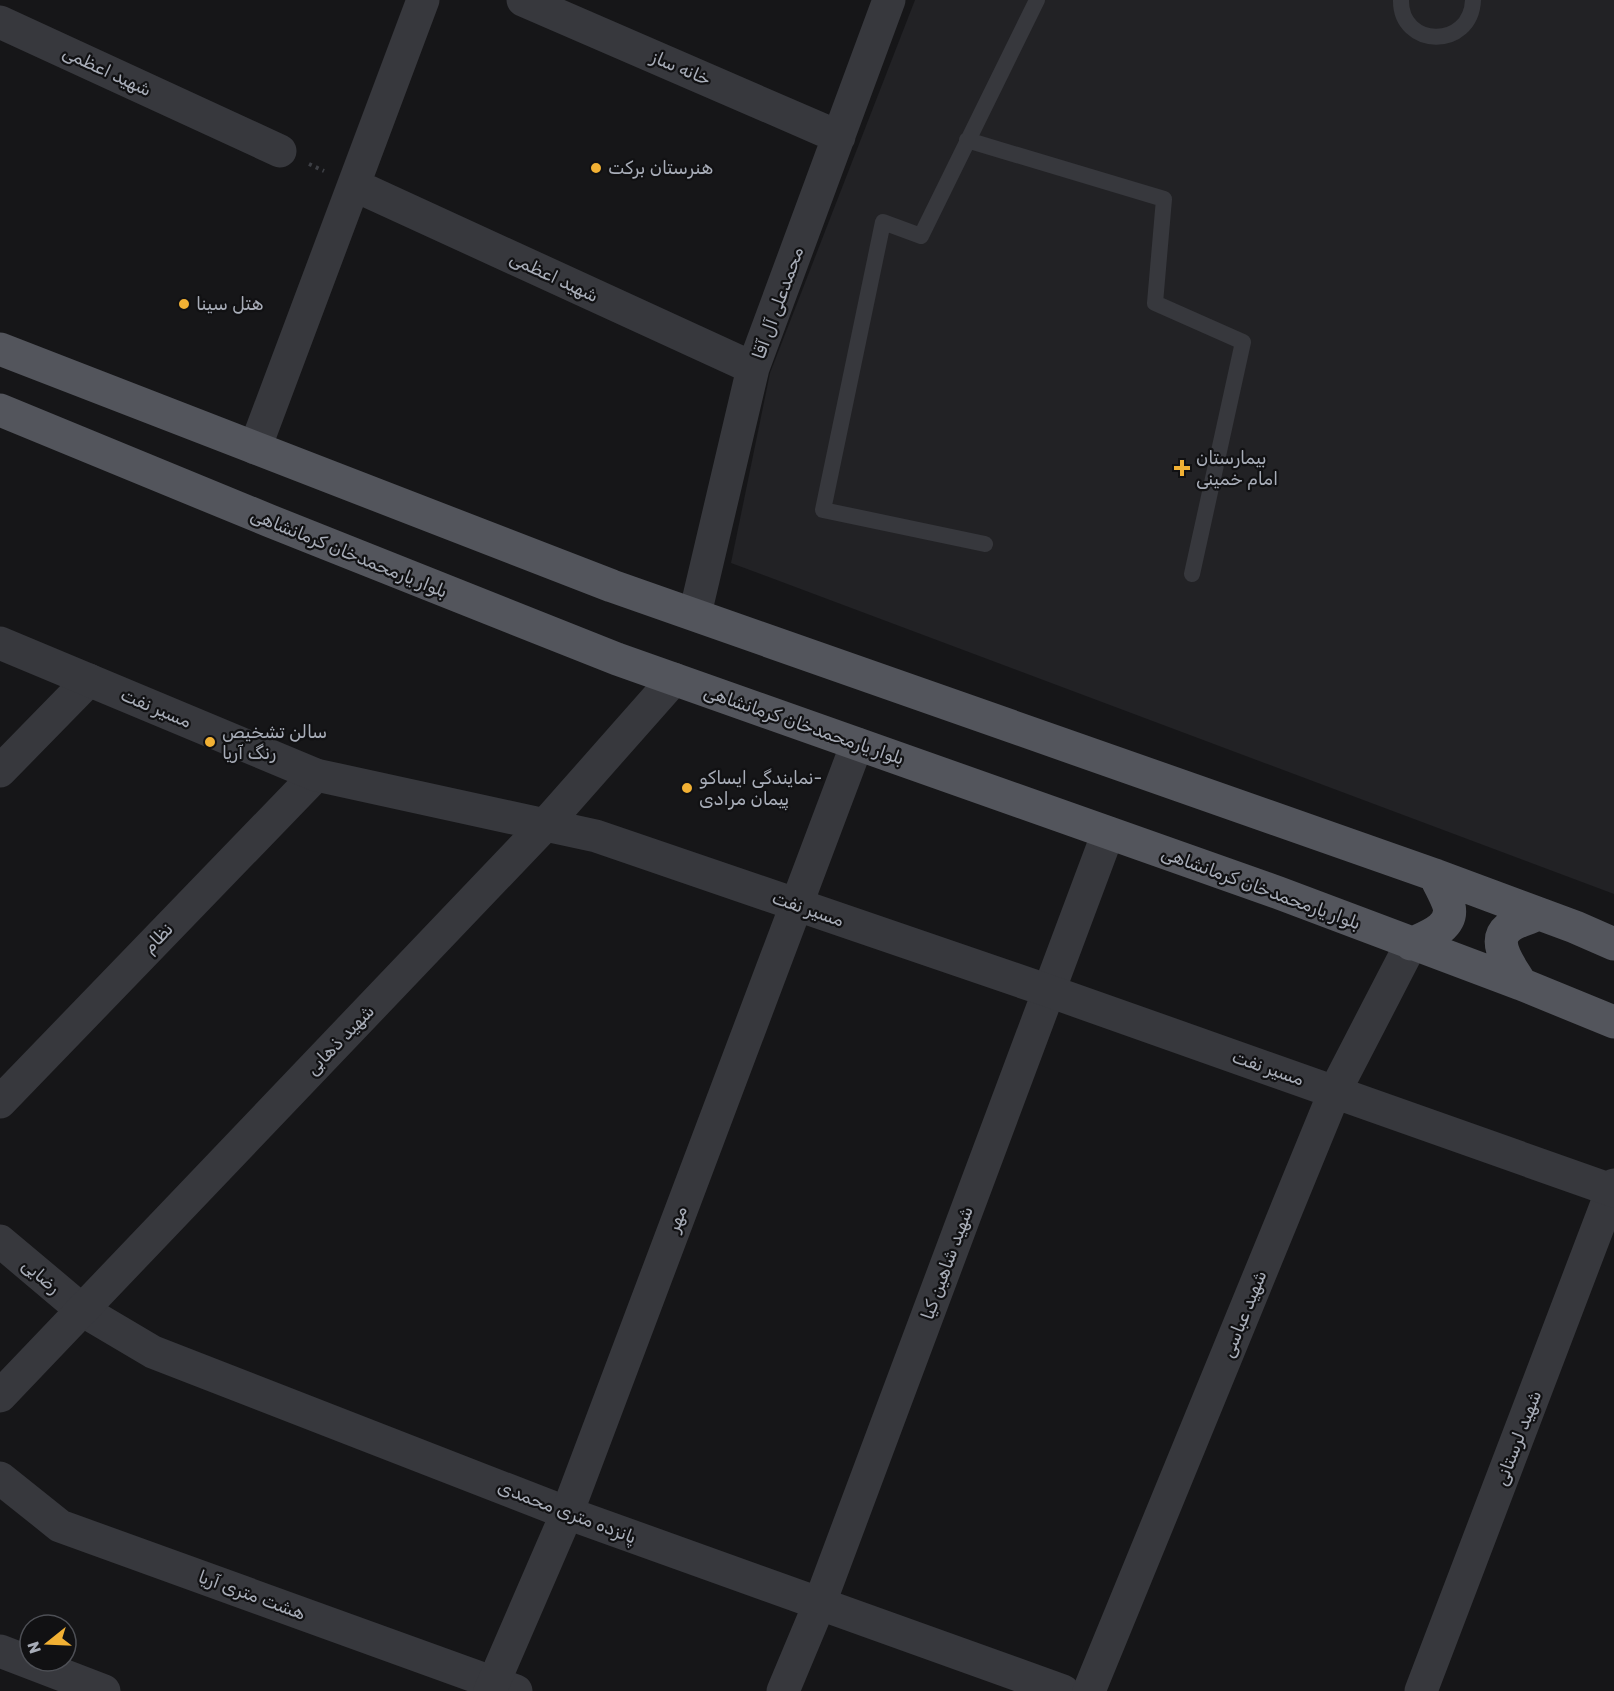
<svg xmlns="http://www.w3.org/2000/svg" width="1614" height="1691" viewBox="0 0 1614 1691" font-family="Rubik,'Noto Sans Arabic',sans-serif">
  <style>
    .built { fill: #222225 }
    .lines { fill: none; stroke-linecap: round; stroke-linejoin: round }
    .path { stroke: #3d3f44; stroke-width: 4; stroke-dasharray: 3 4.5; stroke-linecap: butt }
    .service { stroke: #37383d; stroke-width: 16 }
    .minor { stroke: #37383d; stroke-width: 33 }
    .tertiary { stroke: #37383d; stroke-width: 33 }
    .primary { stroke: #53555c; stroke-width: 33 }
    .poi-dot { fill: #f2b134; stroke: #111113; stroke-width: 2 }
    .labels { text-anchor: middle; stroke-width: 4.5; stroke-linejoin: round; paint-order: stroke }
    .street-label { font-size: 18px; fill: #a8adb8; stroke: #111113 }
    .poi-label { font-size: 18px; fill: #a8adb8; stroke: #111113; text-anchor: start }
  </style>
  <rect width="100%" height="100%" fill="#161618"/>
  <path class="built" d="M915,0H1614V894L731,563L770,373Z"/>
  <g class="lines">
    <path class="path" d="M309,164L324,171"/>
    <path class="service" d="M1401,0C1400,48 1471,50 1473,0
      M967,140L1164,199L1155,303L1243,342L1192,574
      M985,544L823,510L883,222L921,236L1037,0"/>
    <path class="minor" d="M0,771L89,680
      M0,1102L316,775
      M0,1241L82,1310L153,1352L567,1513L1063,1691
      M0,1478L60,1526L516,1691
      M0,1651L104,1691
      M783,1691L819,1605L1108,833
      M1421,1691L1614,1185"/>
    <path class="tertiary" d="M523,0L839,137
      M0,22L280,151
      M354,185L753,368
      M255,448L423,0
      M695,614L753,368L889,0
      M0,643L316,775L596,836L1049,991L1614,1191
      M0,1396L545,825L674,679
      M490,1691L567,1513L857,744
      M1089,1691L1335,1091L1411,944"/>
    <path class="primary" d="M0,349L612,586L1435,875L1575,927L1614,944
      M0,410L270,521L617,659L1279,893L1521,984L1614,1022
      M1411,944C1426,937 1454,928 1449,906C1446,896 1439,885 1435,875
      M1521,984C1513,969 1490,943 1508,928C1516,921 1530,918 1539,914"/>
  </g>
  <g class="poi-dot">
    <circle cx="596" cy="168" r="6"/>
    <circle cx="184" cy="304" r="6"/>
    <path d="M1179 459h6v6h6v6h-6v6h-6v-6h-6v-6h6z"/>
    <circle cx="210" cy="742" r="6"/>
    <circle cx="687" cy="788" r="6"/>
  </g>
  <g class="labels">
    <g class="street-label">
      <text transform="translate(681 68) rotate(23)" y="6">خانه ساز</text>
      <text transform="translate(107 71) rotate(25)" y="6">شهید اعظمی</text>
      <text transform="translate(554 277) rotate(25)" y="6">شهید اعظمی</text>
      <text transform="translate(778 303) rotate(-70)" y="6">محمدعلی آل آقا</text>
      <text transform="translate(349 553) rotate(22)" y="6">بلوار یارمحمدخان کرمانشاهی</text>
      <text transform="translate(156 708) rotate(23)" y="6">مسیر نفت</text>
      <text transform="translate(804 725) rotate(19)" y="6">بلوار یارمحمدخان کرمانشاهی</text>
      <text transform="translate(1261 888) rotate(20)" y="6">بلوار یارمحمدخان کرمانشاهی</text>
      <text transform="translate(808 909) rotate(19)" y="6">مسیر نفت</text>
      <text transform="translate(158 938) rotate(-46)" y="6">نظام</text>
      <text transform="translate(340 1040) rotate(-46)" y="6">شهید ذهابی</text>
      <text transform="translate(1268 1068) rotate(19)" y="6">مسیر نفت</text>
      <text transform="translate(677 1219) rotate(-69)" y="6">مهر</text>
      <text transform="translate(947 1263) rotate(-70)" y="6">شهید شاهین کیا</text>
      <text transform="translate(41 1276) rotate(40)" y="6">رضایی</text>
      <text transform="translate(1244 1314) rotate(-68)" y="6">شهید عباسی</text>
      <text transform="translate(1518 1438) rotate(-69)" y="6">شهید لرستانی</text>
      <text transform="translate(567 1512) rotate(21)" y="6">پانزده متری محمدی</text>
      <text transform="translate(252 1595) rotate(20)" y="6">هشت متری آریا</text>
    </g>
    <g class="poi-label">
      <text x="608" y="174">هنرستان برکت</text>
      <text x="196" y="310">هتل سینا</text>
      <text x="1196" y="464">بیمارستان<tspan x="1196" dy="21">امام خمینی</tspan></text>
      <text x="222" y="738">سالن تشخیص<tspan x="222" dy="21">رنگ آریا</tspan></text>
      <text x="699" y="784">نمایندگی ایساکو-<tspan x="699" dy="21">پیمان مرادی</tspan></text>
    </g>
  </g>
  <g transform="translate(48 1643) rotate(252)"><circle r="28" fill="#111113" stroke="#4d4f55" stroke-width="1.5"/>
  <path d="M0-4.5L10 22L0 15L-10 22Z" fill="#f2b134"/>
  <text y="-9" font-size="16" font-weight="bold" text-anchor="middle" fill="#a8adb8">N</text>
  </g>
</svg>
